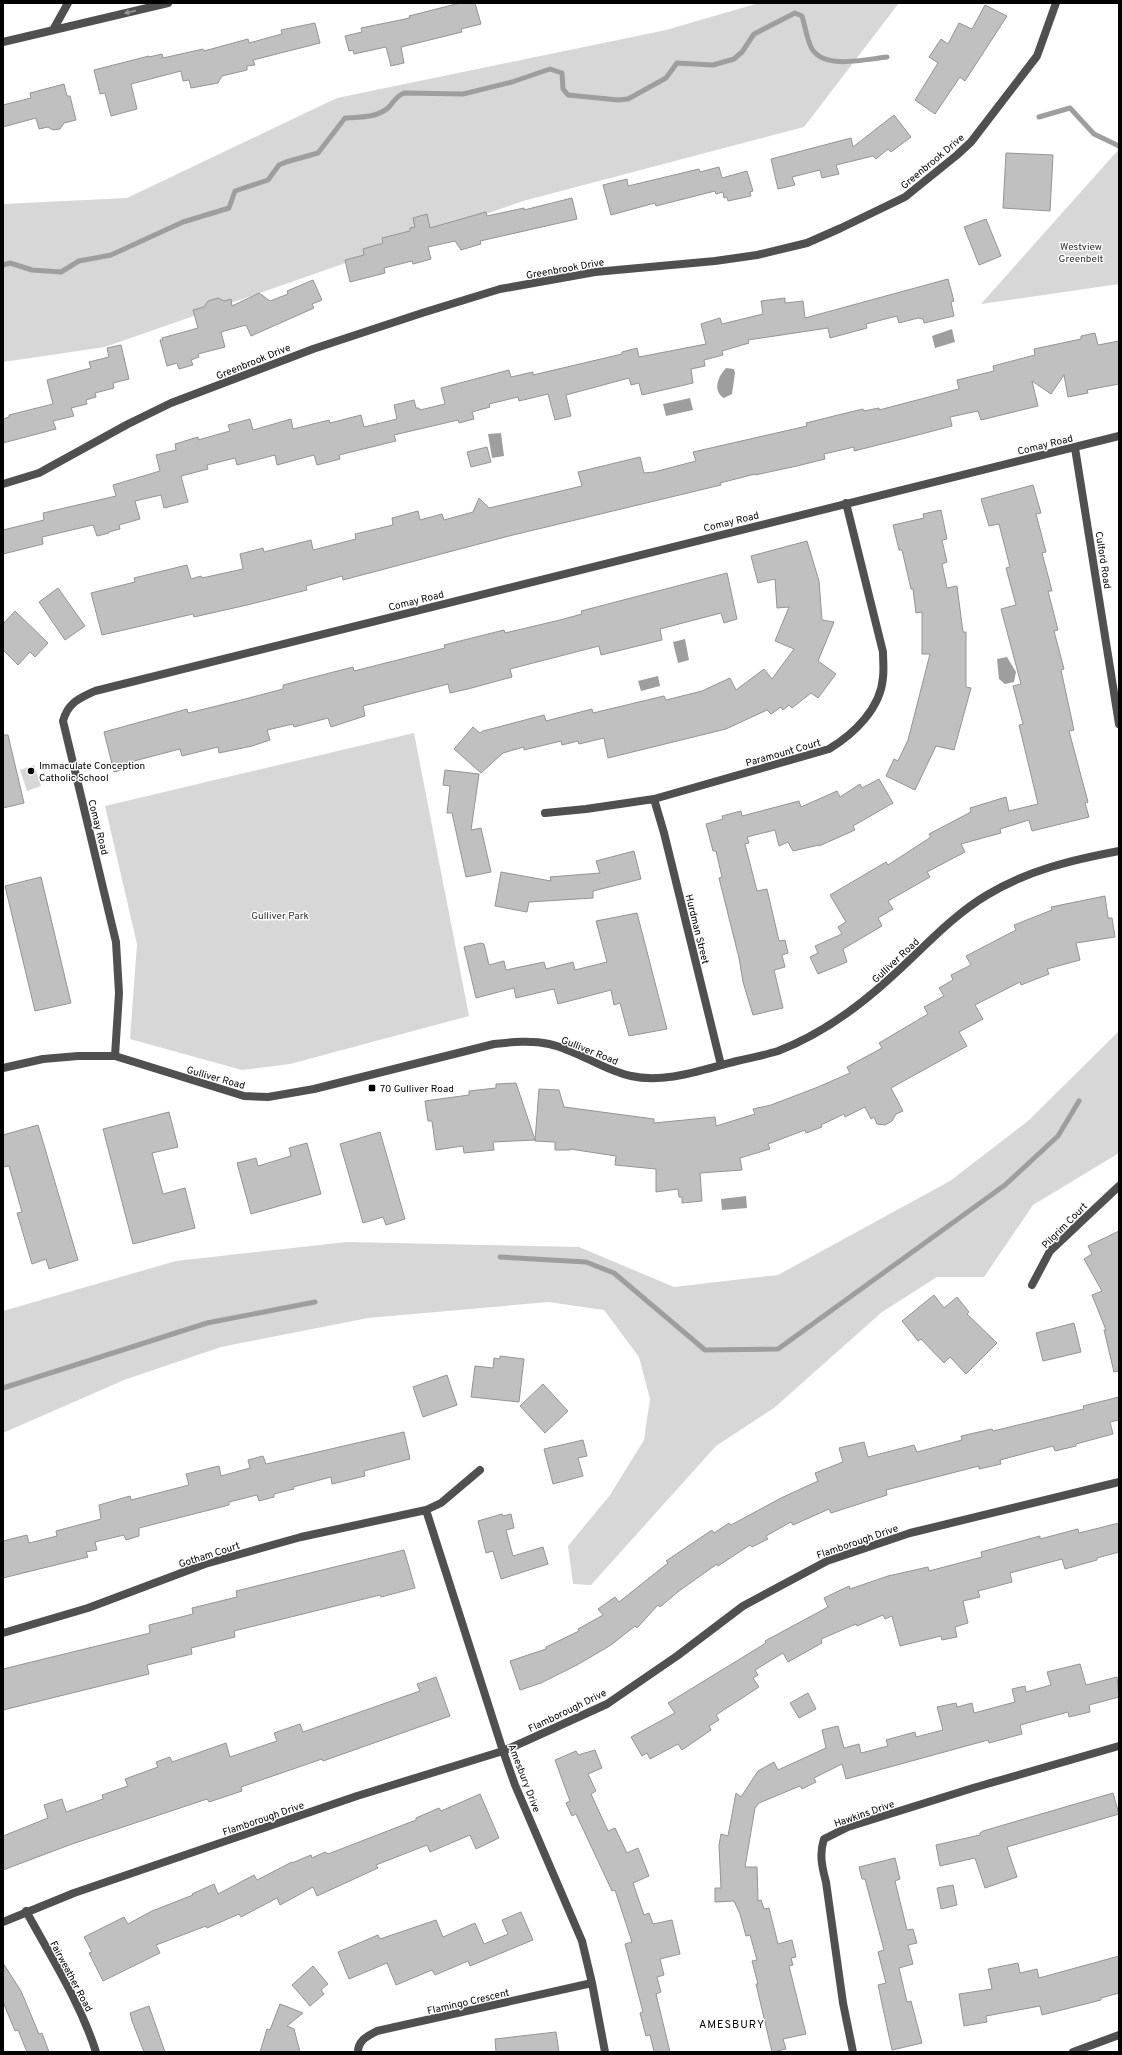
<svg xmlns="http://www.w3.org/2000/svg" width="1122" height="2055" viewBox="0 0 1122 2055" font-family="Overpass,sans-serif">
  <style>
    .green { fill: #d7d7d7 }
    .water { fill: #9e9e9e }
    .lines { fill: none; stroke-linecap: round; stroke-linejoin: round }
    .stream { stroke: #9e9e9e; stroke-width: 5 }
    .building { fill: #c0c0c0; stroke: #949494 }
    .minor { stroke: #505050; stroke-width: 8 }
    .tertiary { stroke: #505050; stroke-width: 8 }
    .oneway { fill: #969696 }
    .poi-dot { fill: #000; stroke: #fff; stroke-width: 1.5 }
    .labels { text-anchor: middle; stroke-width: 3; stroke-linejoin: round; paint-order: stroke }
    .street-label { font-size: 10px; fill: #000; stroke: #fff }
    .park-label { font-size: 10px; fill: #2e2e2e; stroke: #fff }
    .poi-label { font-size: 10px; fill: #000; stroke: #fff; text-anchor: start }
    .neighbourhood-label { font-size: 11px; letter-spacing: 1px; fill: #000; stroke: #fff }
  </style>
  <rect width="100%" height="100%" fill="#fff"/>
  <path class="green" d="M759,3H899L804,127L523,201L105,347L3,362V204L127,198L337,98L666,30Z
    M1119,149V284L981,304Z
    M414,733L469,1016L290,1064L242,1070L130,1039L137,944L105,806Z
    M34,765L41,786L27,791L20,770Z
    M1119,1031V1153L1033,1205L984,1277H937L882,1312L774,1408L716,1446L591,1585L573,1584L568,1546L610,1495L644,1440L650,1399L639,1357L604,1310L548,1302L368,1318L221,1347L124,1380L3,1433V1311L176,1261L347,1242L579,1247L674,1287L778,1275L950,1181L1028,1121Z"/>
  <path class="water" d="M952,329L955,342L935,348L932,336Z
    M726,368L734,369L735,373L732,394L724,398C712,391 718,376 726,368Z
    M690,398L693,410L666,416L663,404Z
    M501,433L504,456L492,458L488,434Z
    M685,639L689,660L678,663L673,642Z
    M1007,657L1016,672L1014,682L1005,684L999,679L997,659Z
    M658,676L660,686L641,691L638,681Z
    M746,1196L747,1208L722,1210L721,1199Z"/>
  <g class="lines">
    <path class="stream" d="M1039,117L1070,108L1094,134L1119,146
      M3,265L10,263L32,270L61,272L79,261L111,255L183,222L229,208L235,191L268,180L279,165L286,162L318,153L345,118C360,117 376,118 388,108C394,102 396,96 404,93L463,94L512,82L550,69L562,73L563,89L568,95L618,100L628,99L666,78L677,63L713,65L734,59L742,52L754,34L795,13L802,16C805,26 807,40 812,49C825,70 867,59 887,57
      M500,1257L586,1262L614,1273L705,1350L778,1349L1005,1185L1058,1136L1079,1101
      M3,1388L207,1323L315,1302"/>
  </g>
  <path class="building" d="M460,3H475L481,24L461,29L462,32L401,47L404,63L391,66L386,47L354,54L353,50L349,51L345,36L362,32L361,28L410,18L409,16Z
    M985,5L1007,16L965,81L960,77L935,114L915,100L938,63L929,57L941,39L948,44L959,23L972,29Z
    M315,23L320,43L253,60L255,65L247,66V70L222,76L218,83L191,88L189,80L183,81L181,71L131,84L137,109L111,116L105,93L100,94L94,70L149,56V57L162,54L163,58L203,49L204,51L248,39L249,43L282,34L281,30Z
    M64,84L67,96H70L76,120L64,123L60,129L53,130L48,127L39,129L36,118L3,127V105L31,98L30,93Z
    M894,115L911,137L891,152L888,149L876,159L873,156L836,165L839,174L822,178L820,170L792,177L795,185L778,189L771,159L851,138L853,147Z
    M1006,153L1053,155L1050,211L1003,208Z
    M719,167L722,178L747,171L753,191L750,192L751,196L728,201L727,197L724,198L723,192L716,194L715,191L656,206L655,203L611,215L603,185L627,179L628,186L699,169L700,172Z
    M572,198L577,219L480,241L481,244L461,250L455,241L428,247L431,259L413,264L412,261L384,268L385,273L350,282L345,260L364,255L363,249L383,243L382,238L410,231V228L415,227L413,218L427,214L430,228L486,212L487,216L524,208V210Z
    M986,219L1001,256L979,265L964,227Z
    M948,279L954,301L951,302L954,316L924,323L923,319L918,318L899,323L897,316L866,324L867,328L830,338L828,328L748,340L749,343L722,351L723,355L704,360L705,366L691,369L693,383L642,395L639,383L631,385L629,378L566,395L571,416L555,420L548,394L519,401L518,397L489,404L490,407L472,412L474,419L459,423L458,420L394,435L396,441L339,455L340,459L317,465L314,455L277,465L275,455L237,465L235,458L207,465L208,469L181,476L188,502L164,508L161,495L135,501L140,519L119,525L120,529L109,532V533L97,536L93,525L42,537L43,544L3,554V530L44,520L43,513L116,496L113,485L160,471L156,455L176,450L175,444L198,437V440L230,431L228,425L250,419L253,430L291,419L293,429L329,420L330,423L361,415L364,427L397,419L394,405L414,400L416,408H419L420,410L445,404L441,388L509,370L511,377L533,372V375L622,354V352L637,348L639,357L706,344L701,324L720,318L722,324L763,314L761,301L785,298V303L803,301L805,318Z
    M313,280L322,300L312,304L314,308L251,336L246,325L221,332L225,347L198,354L199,357L191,360L193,365L179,369L177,363L167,366L160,340H163L162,338L198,328L193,310L204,307L208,301L218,298L224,301L231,299L232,306L259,293L270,301L288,294L287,291Z
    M1095,333L1098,345L1119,341V384L1087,390L1088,393L1068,397L1064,375L1051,394L1032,381L1038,406L981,420L978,411L950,417L952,426L910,437L854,451V447L824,454L825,459L797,466L755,475V474L720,483L721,485L509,536L343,580L342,576L306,586L307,590L247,605L194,617L193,614L102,635L91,593L135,582L134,578L187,565L191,579L201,576L202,578L243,569L240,554L263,548L264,552L311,540L313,550L356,539L355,534L393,525L392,518L418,511L420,520L442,514L444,520L473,512L479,498L489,508L582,486L578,472L640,457L644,473L654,472L696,461L693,452L807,426L806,423L838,415L863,409L864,411L879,408V410L959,389L957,380L994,371L993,366L1035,355L1034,349L1081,339V336Z
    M121,345L129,379L113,383L114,388L95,393L96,397L86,400L87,404L71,408L74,416L53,421L56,429L3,443V419L9,417V415L53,404L47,380L91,368L89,362L109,357L107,348Z
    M487,447L491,462L471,467L467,452Z
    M1033,485L1041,513L1036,514L1046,552L1042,553L1052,591H1048L1058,630L1054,631L1064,669L1061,670L1074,730L1069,731L1088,802L1085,803L1089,817L1032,831L1029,820L1000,829L1001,833L961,844L965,852L927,872L930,877L888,901L893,909L878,918L882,926L843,949L847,962L818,974L810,957L818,953L815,946L842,934L838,927L846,922L830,895L886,862L888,865L931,837L929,834L971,812L970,808L1006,797L1009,811L1038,804L1019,725L1023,724L1013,686L1021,684L1001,609L1016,605L1006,568L1010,567L999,524L989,526L981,499Z
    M941,510L947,539L942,540L947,562L942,564L947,588L957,586L963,632H966V687L971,688L954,750L936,746L915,790L886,776L894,759L898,761L908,740L930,654H922V612L916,613L913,589H911L902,550H899L893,525L924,518L923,514Z
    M807,541L819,581L822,620L834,622L818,661L836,674L818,698L811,693L792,708L789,705L783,710L781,707L771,714L767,710L726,729L608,758L604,738L579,744L578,741L562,745L561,741L524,750V747L503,753L481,773L454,749L473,727L480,733L483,731L544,715L546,721L592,709L593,713L664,696L666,700L702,691L730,678L736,690L764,669L772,679L794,649L775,641L789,607L777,608L775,579L758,583L751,556Z
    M727,573L737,619L724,623L721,613L660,629L662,640L601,655L599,646L510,669L512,677L468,689L450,693L448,684L363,706L365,716L331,727L328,718L294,727L293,724L267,730L270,740L252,746L219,753L218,747L182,756L180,749L134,761L136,766L114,772L104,732L187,709L188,713L245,699L283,689V685L353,667L354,671L445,648L444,645L504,630L505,633L560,620L582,614L581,611Z
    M58,588L85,626L65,640L39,602Z
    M15,611L48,643L35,657L30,652L18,665L3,650V624Z
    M3,735H8L24,803L3,808Z
    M445,770L479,774L471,830L481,828L491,872L466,877L452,813H447L450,786L443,785Z
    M879,779L893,803L853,826L855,830L819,846V845L793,851L788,842L779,846L775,830L747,837L749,843L745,844L757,891L767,889L779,941L785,940L788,953L782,955L785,967L774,970L783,1008L753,1015L743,982L739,958L719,878L722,877L716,851H713L706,824L723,819L722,816L741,811L742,816L799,801L801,807L837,791L840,797L860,784L862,788Z
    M634,851L641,879L593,891V898L529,902L527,912L495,906L501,872L551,881L550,877L600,873L596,861Z
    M41,877L71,1003L35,1011L5,886Z
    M1105,896L1108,918H1112L1115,937L1076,943L1080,960L1047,969L1049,974L1021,985L1020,982L975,1005L983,1019L959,1032L967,1046L891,1088L903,1111L896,1114L892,1121L885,1125L877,1124L874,1117L871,1119L865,1107L845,1117L844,1114L821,1125L822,1127L806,1133L805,1130L768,1144L770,1149L740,1158L742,1170L700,1173L702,1201L682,1203V1197H679L678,1189L656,1192V1169L615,1165L616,1156L570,1149V1150H555V1142L535,1141L539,1089L559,1090L564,1107L654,1119V1123L715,1117L716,1126L755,1114L753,1109L771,1105L818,1087L850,1073L847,1067L882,1048L879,1043L928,1014L924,1007L944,996L939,988L953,980L951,975L971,965L966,956L1016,930L1014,925L1052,910L1051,907Z
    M637,913L667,1029L629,1036L620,1003L614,1005L611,990L558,1004L554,989L516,998L514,988L476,998L464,947L481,943L484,944L489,965L504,961L506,970L544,962L546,969L573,962L575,970L607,962L596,921Z
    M516,1083L535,1140L493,1142L494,1150L464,1153L463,1146L436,1150L432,1121H428L425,1101L469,1095V1091L496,1088V1084Z
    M169,1112L178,1147L152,1153L163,1194L185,1188L195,1228L133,1244L103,1129Z
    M38,1125L78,1260L49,1269L46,1259L32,1264L17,1213L22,1212L9,1166L3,1167V1135Z
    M380,1132L405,1219L386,1225L383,1217L363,1223L340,1144Z
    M307,1143L321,1194L251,1214L237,1163L256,1158L258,1166L291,1156L289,1148Z
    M1119,1231V1371L1114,1372L1104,1330H1106L1092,1295L1102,1291L1084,1259L1092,1254L1088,1246Z
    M934,1295L944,1308L957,1297L969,1312L967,1314L997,1343L966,1374L950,1357L944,1363L921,1339L918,1341L902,1321Z
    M1074,1323L1081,1352L1043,1361L1036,1333Z
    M500,1356L524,1359L519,1402L471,1397L475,1366L493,1368L494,1358L500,1359Z
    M447,1375L457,1405L423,1417L413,1387Z
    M543,1384L568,1411L545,1433L520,1406Z
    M1119,1397V1420L1110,1422L1113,1434L1076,1444V1446L1055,1451L1053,1446L1000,1460L1001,1464L979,1469V1466L886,1490L887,1495L831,1513L829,1509L793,1525L791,1522L766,1536L768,1539L752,1547L750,1545L718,1566L717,1564L679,1591L660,1607L658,1605L637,1628L635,1626L611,1645L577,1665L541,1683L520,1690L510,1661L546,1649V1647L579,1631L578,1629L603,1615L598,1609L615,1597L619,1602L668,1563L666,1561L712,1530L714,1533L729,1523L731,1525L781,1498L818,1481L815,1473L843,1462L839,1448L864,1442L868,1457L914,1445L917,1452L962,1440L961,1436L992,1429L993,1431L1084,1409L1083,1406Z
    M404,1432L410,1459L364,1471L365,1476L332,1484L331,1477L293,1487L294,1489L274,1494V1497L259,1501L257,1495L229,1502V1505L139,1528V1536L126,1540L124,1535L95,1542L97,1550L86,1552L88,1557L3,1578V1541L27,1535L29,1543L57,1536L56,1531L101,1519L99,1505L130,1496L131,1500L189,1485L186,1474L219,1466L221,1476L250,1468L248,1460L263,1456L266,1464Z
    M583,1440L587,1456L578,1458L583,1476L553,1484L544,1449Z
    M502,1514L503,1516L511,1514L514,1528L506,1530L513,1556L543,1547L548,1564L501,1579L493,1551L486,1553L478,1521Z
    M1119,1523V1552L1097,1558V1560L1065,1569L1062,1559L1010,1573L1012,1582L978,1591L980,1597L963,1601L968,1623L955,1627L957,1637L942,1640L941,1636L900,1646L892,1616L885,1619L883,1615L857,1626L856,1624L821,1639L822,1643L788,1662L783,1653L755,1670L758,1675L753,1678L759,1687L716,1715L719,1720L709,1726L711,1730L682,1750L678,1744L650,1759L647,1753L642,1756L631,1737L675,1713L668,1703L766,1643L765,1641L828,1607L824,1598L849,1586L850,1589L888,1576L928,1567L929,1571L982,1557L981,1552L1040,1536V1539L1078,1529L1079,1533Z
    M404,1550L415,1588L381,1597L380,1595L234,1631L235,1637L191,1648L192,1654L147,1665L149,1674L3,1710V1669L150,1633L149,1625L193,1614L192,1608L237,1597L236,1591Z
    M1080,1664L1086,1685L1117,1677L1119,1697L1089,1705L1090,1712L1069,1717L1068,1712L1020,1725L1022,1734L989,1743L988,1740L846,1779L842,1764L814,1778L816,1782L802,1789L800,1786L759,1803L755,1808L745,1867H757L758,1901L761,1900L764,1909L769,1908L778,1944L792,1940L796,1957L791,1958L793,1965L789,1966L806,2034L783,2039L786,2049L772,2052L756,1984H758L752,1961L757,1960L750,1935L746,1936L740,1914L734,1901L715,1902V1888H721L719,1845L721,1834L728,1836L736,1793L741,1797L758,1771L774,1762L778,1770L826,1748L822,1730L838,1726L844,1748L859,1744L861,1753L888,1746L886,1740L915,1732L916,1737L943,1730L937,1707L956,1703L957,1707L972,1703L974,1713L1015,1702L1012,1689L1025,1686L1026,1692L1051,1685L1047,1672Z
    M436,1677L450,1716L323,1761L322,1759L241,1787L242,1791L209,1802L207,1799L72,1844L3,1870V1836L48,1818L44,1805L62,1799L66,1812L103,1799L102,1795L128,1786L125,1779L158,1767L156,1762L170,1757L172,1762L226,1743L230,1757L277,1741L274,1733L300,1724L303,1732L420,1691L417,1684Z
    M808,1693L816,1709L799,1718L790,1703Z
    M595,1750L602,1768L588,1774L596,1791L591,1794L608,1831L615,1828L627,1853L638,1848L649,1876L633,1883L644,1915L649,1913L653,1924L672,1920L680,1954L660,1959L664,1975L657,1977L661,1992L656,1994L670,2052H654L650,2035L646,2036L640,2013L643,2012L625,1944L632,1942L615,1890L612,1891L576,1814L572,1816L566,1803L570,1801L555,1760L576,1751L578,1755Z
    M1113,1793L1119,1814L1007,1847L1017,1877L985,1888L975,1858L940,1866L936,1845L980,1835V1833L983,1831Z
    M480,1794L499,1838L476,1849L470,1835L430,1852L427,1845L376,1865L378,1868L317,1896L313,1887L280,1905L277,1898L241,1917L239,1914L207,1928L206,1926L156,1945L160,1953L103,1981L89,1953L92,1952L84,1937L124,1917L128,1924L152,1911L193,1895L192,1894L214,1884L218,1894L254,1875L257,1880L292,1862V1863L311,1855L312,1858L325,1852L328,1854L416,1820V1818L439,1808L441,1811Z
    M895,1858L900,1879L895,1881L907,1930L913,1929L917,1943L908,1945L913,1964L899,1968L907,2002L911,2001L922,2043L892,2050L878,1985L886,1983L878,1952L884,1950L865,1879H862L859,1867Z
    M953,1885L957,1905L941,1909L937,1888Z
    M521,1912L533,1940L470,1966L468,1961L435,1975L432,1970L396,1985L387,1963L349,1979L338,1952L378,1935L380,1939L436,1920L443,1937L475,1923L484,1944L508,1934L502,1920Z
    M1119,1956V1993L1101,1998V2000L1042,2015L1040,2006L986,2016L987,2022L964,2026L959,1994L992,1989L988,1969L1018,1963L1020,1973L1037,1969L1039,1978Z
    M3,1963L21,1991L39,2034L42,2033L49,2052H27L18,2030L15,2031L3,2002Z
    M313,1966L328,1984L321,1990L324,1994L310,2006L292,1985Z
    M280,2004L303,2013L287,2026L294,2029L300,2052H260L267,2029L270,2030Z
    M149,2006L165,2052H144L132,2021L130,2013Z
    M556,2032L559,2052H496L495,2039Z"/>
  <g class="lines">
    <path class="minor" d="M53,30L68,3
      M3,42L168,3
      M1075,448L1119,724
      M3,484L39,473L128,424L171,403L313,349L422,313L500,289L595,272L715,261L757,255L807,243L841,228L905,197L957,155L971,142L1037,56L1056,3
      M654,799L664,833L721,1065
      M545,813L586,809L654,799L829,749C854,734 881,708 883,677C884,669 883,660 883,652L846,503
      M115,1056L119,993L116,942L63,721C68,703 78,699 95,691L1119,436
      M1032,1285L1050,1251L1119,1186
      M426,1510L503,1751L515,1785L582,1941L592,1983L605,2052
      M3,1633L88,1608L205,1564L301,1537L426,1510L441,1503L480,1470
      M26,1911C51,1957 80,2002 96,2052
      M3,1922L74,1893L357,1796L503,1751L528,1740L607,1704L677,1656L743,1606L827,1561L910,1533L1119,1482
      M358,2052C358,2040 368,2036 377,2031L592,1983
      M853,2052L843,2003L826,1882C822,1867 819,1854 824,1839L848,1827L973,1788L1119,1746
      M1073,2052L1119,2035"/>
    <path class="tertiary" d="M3,1068L43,1059L78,1056H115L244,1096L268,1097L314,1089L494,1044C512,1042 531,1040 549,1044C578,1050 602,1070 631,1076C665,1084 704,1069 737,1061C750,1058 765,1055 778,1051C820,1035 856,1009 889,979C921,951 950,917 987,895C1028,870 1072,860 1119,851"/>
  </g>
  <defs><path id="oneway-solid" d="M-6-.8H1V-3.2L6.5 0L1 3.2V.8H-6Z"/></defs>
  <use class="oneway" href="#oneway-solid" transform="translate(130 12) rotate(167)"/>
  <g class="poi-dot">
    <circle cx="31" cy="771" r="4"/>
    <rect x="368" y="1084" width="8" height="8" rx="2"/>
  </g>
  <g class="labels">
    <g class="street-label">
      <text transform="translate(932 161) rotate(-40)" y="4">Greenbrook Drive</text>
      <text transform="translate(565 268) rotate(-10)" y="4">Greenbrook Drive</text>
      <text transform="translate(253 361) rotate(-22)" y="4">Greenbrook Drive</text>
      <text transform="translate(1045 444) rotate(-14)" y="4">Comay Road</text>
      <text transform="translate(731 521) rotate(-14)" y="4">Comay Road</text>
      <text transform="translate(1104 560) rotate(81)" y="4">Culford Road</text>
      <text transform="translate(416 600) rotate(-14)" y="4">Comay Road</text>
      <text transform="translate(783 752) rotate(-16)" y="4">Paramount Court</text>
      <text transform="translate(99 827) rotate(76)" y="4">Comay Road</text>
      <text transform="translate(698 929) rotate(76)" y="4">Hurdman Street</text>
      <text transform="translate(895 960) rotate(-43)" y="4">Gulliver Road</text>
      <text transform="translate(590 1050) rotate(22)" y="4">Gulliver Road</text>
      <text transform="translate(216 1077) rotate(16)" y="4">Gulliver Road</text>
      <text transform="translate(1064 1225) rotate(-45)" y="4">Pilgrim Court</text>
      <text transform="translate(857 1541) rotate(-19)" y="4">Flamborough Drive</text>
      <text transform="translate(209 1554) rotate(-18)" y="4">Gotham Court</text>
      <text transform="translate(567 1710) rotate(-26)" y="4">Flamborough Drive</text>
      <text transform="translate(525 1778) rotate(69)" y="4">Amesbury Drive</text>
      <text transform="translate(864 1813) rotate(-19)" y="4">Hawkins Drive</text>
      <text transform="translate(263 1818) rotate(-19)" y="4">Flamborough Drive</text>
      <text transform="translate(72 1976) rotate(62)" y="4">Fairweather Road</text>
      <text transform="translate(468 2001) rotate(-13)" y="4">Flamingo Crescent</text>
    </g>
    <g class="park-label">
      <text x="1081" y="250">Westview<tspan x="1081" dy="12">Greenbelt</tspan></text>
      <text x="280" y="919">Gulliver Park</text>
    </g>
    <g class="poi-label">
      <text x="39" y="769">Immaculate Conception<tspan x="39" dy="12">Catholic School</tspan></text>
      <text x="380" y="1092">70 Gulliver Road</text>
    </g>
    <g class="neighbourhood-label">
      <text x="732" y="2028">AMESBURY</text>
    </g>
  </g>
  <rect width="1122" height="2055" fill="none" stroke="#000000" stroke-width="8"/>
</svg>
